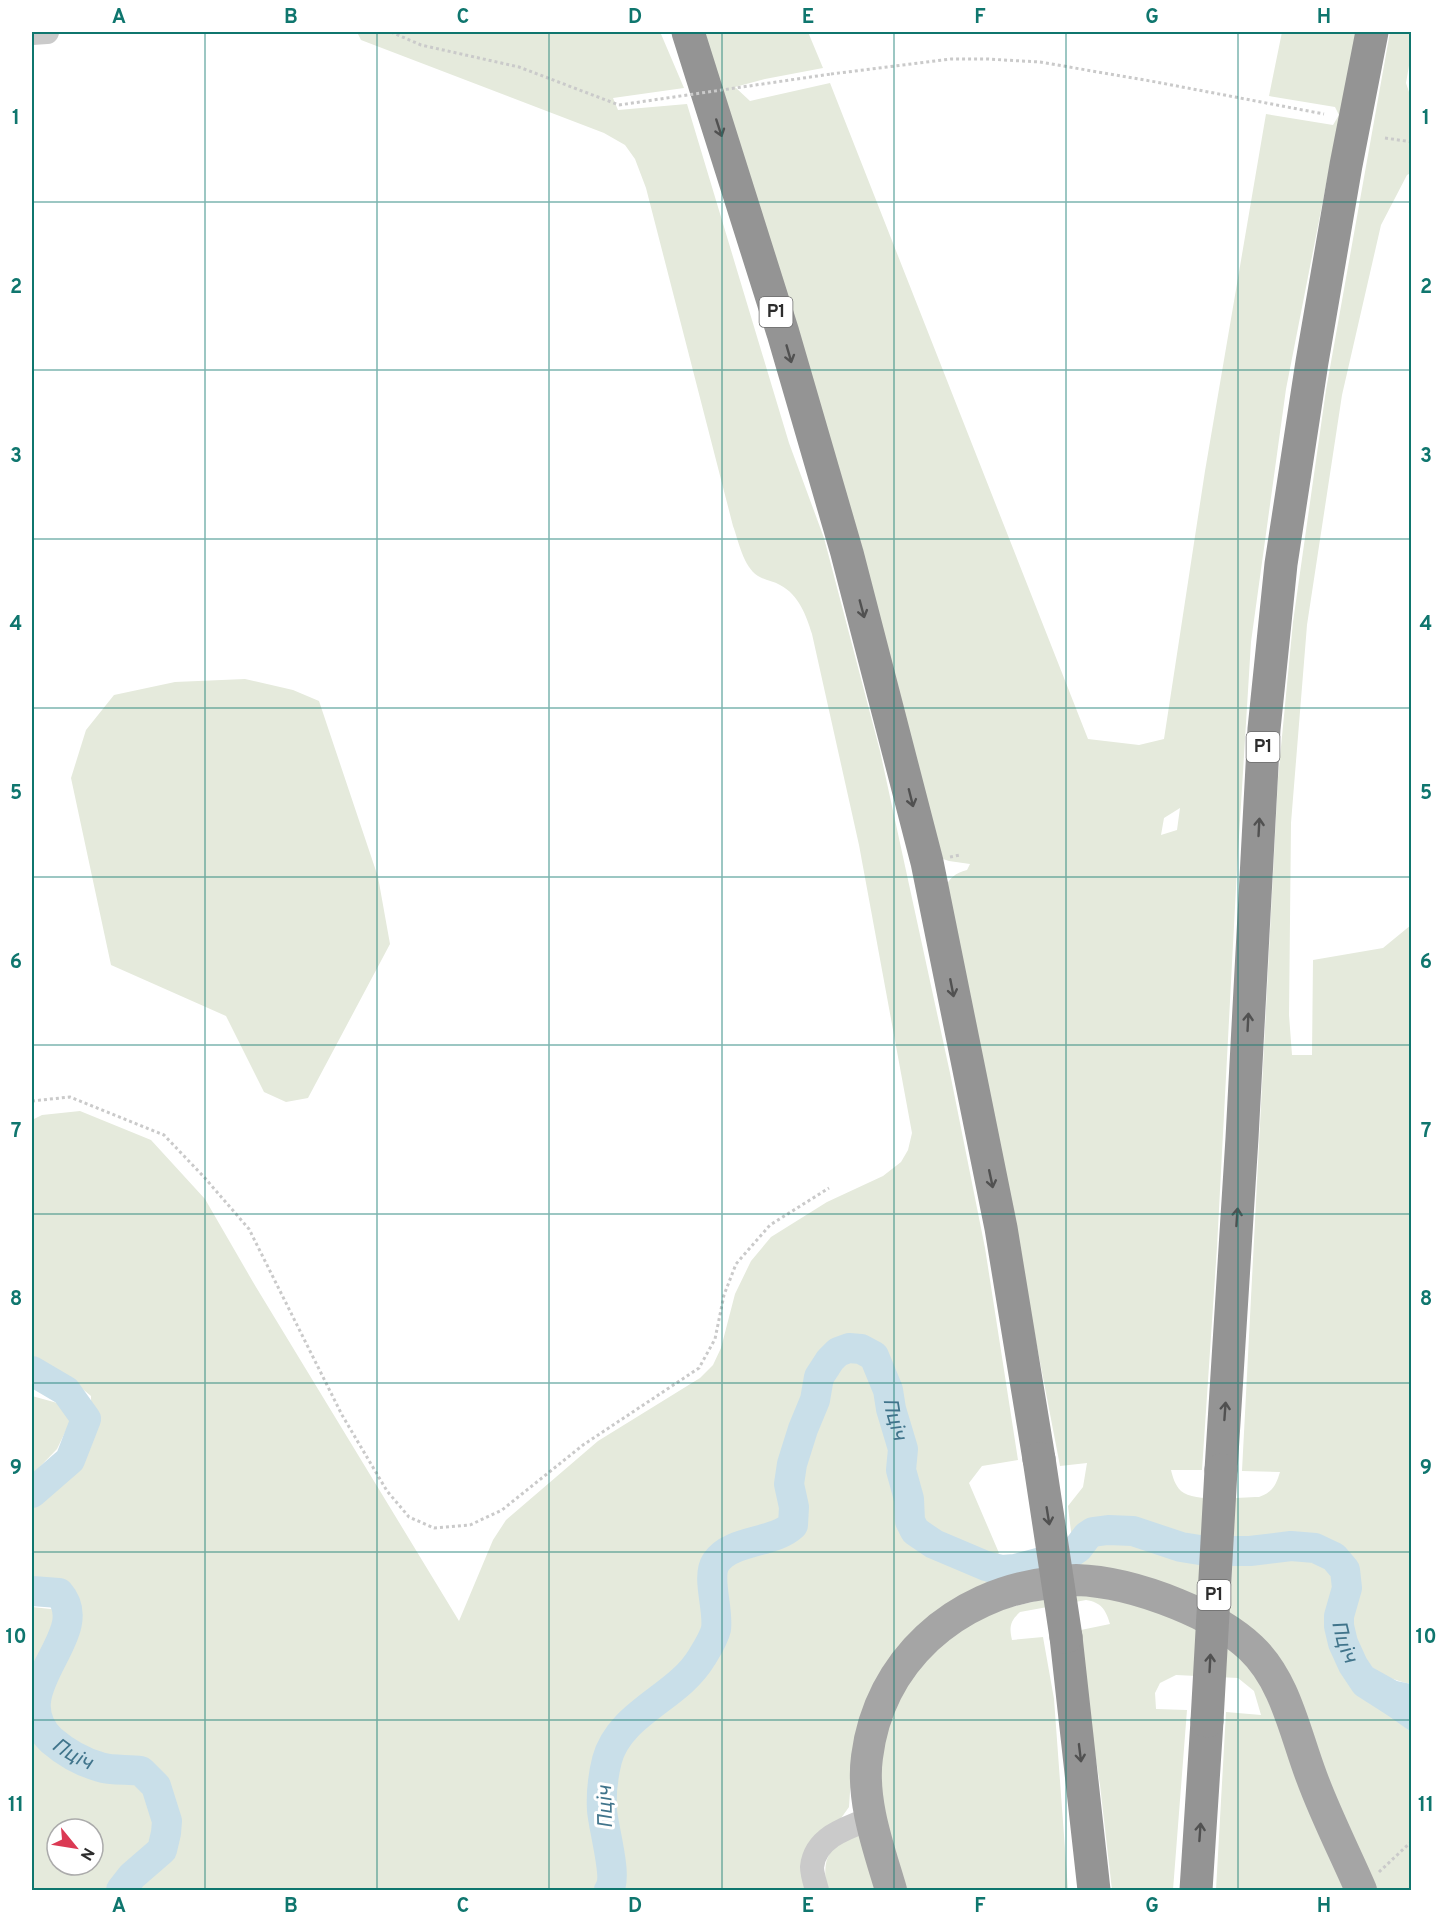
<svg xmlns="http://www.w3.org/2000/svg" width="1443" height="1922" viewBox="0 0 1443 1922" font-family="Overpass,sans-serif">
<rect width="100%" height="100%" fill="#fff"/>
<g fill="#e5eadc" fill-rule="evenodd">
<path d="M357,32H660L661,34L684,88L613,98L618,110L687,104L789,443L824,538L880,751L950,1073L985,1248L1018,1460L982,1466L969,1483L999,1553L979,1570L1000,1578L1079,1556L1092,1538L1114,1536L1149,1539L1182,1555L1259,1561L1275,1557L1316,1556L1328,1564L1339,1574L1340,1586L1337,1593L1328,1602L1327,1623L1352,1681C1367,1704 1391,1715 1411,1732V1890H1372L1289,1691L1177,1593L966,1598L852,1762L849,1807L839,1821L811,1890H32V1607L60,1610L71,1586L32,1582V1500C63,1486 82,1457 90,1424C92,1415 91,1405 91,1396L68,1377L39,1366L32,1354V1120L42,1115L80,1111L151,1140L205,1199L253,1282L459,1621L493,1540L506,1520L598,1441L700,1378L713,1365L721,1348L735,1294L751,1261L771,1237L827,1202L883,1176L901,1162L908,1150L912,1133L859,845L812,634C806,615 799,595 780,585C773,581 764,580 758,576C743,566 739,542 733,526L646,188L635,159L625,145L604,133L361,40ZM57,1829H93V1865H57Z"/>
<path d="M697,32H808L823,68L765,79L735,87L750,101L830,83L1088,739L1139,745L1164,739L1205,471L1266,114L1333,125L1339,115L1335,107L1269,96L1282,32H1356L1286,389L1251,642L1237,869L1217,1247L1202,1470H1171C1173,1478 1175,1485 1181,1491C1195,1503 1240,1497 1259,1497C1273,1492 1276,1485 1280,1472L1242,1471L1278,778L1293,622L1326,390L1390,32H1411V54L1406,83L1411,98V173L1407,175L1381,225L1342,395L1307,625L1291,823L1289,1015L1292,1055H1312L1313,960L1383,948L1411,925V1684C1372,1676 1360,1660 1348,1622L1354,1603L1352,1565L1325,1539L1265,1536L1240,1546L1193,1543L1145,1527L1088,1524L1080,1532L1073,1549L1068,1506L1083,1487L1087,1463L1060,1466L987,1086L944,890C949,878 955,873 967,870L970,864L949,861L943,859ZM1180,808L1177,830L1161,835L1164,818Z"/>
<path d="M245,679L293,690L319,701L378,877L390,944L308,1098L286,1102L264,1092L226,1016L111,965L71,778L86,730L114,695L175,682Z"/>
<path d="M32,1396L61,1404L72,1418L57,1449L32,1475Z"/>
<path d="M1068,1593L1133,1600L1211,1633L1255,1671L1350,1890H1216L1226,1712L1261,1715L1254,1691L1238,1678L1176,1675L1160,1683L1155,1693L1156,1709L1187,1710L1173,1890H1112L1100,1785L1076,1631L1110,1624C1106,1610 1101,1602 1086,1600L1020,1612C1010,1621 1009,1627 1012,1640L1043,1637L1054,1699L1068,1890H902L881,1811L879,1760L896,1694L922,1659L980,1615Z"/>
<path d="M854,1832L861,1838L879,1890H827C822,1858 827,1850 854,1832Z"/>
</g>
<path fill="#c9dfe9" d="M1370,1666L1397,1681L1411,1684V1732L1364,1698L1352,1681Z"/>
<g fill="none" stroke-linecap="round" stroke-linejoin="round">
<g stroke="#c9dfe9" stroke-width="30">
<path d="M32,1371L66,1391L86,1419L70,1460L32,1493"/>
<path id="s1" d="M32,1591L59,1593C96,1635 0,1690 51,1740C65,1752 82,1762 100,1767C112,1771 128,1769 141,1771L156,1786L167,1821L166,1833L162,1850L132,1876L121,1890"/>
<path id="s2" d="M609,1890C618,1877 603,1827 602,1810C601,1793 603,1776 607,1760C620,1712 678,1698 702,1657C707,1649 714,1638 716,1629C719,1609 706,1577 716,1562C732,1539 773,1544 793,1525L794,1507L789,1484L792,1464L803,1429L815,1400L819,1377L830,1360L838,1352L849,1348L861,1349L874,1356L888,1390L891,1409L903,1449L901,1470L909,1499L910,1521L915,1531L934,1544L986,1566L1001,1570L1015,1569L1068,1555L1078,1548L1087,1536L1093,1532L1108,1530L1133,1531L1181,1547L1206,1551H1250L1291,1546L1315,1548L1334,1557L1345,1570L1347,1588L1339,1616V1626L1343,1643L1353,1665L1365,1683L1412,1713"/>
</g>
<g stroke="#cacaca" stroke-width="3" stroke-dasharray="3 3" stroke-linecap="butt">
<path d="M391,32L421,45L519,67L619,105"/>
<path d="M831,74L951,59H987L1040,62L1156,82L1324,114"/>
<path d="M1385,138L1412,142"/>
<path d="M950,857L960,855"/>
<path d="M32,1101L70,1097L164,1135L204,1177L249,1229L342,1415L387,1491L409,1517L434,1528L470,1525L502,1510L583,1445L699,1368L715,1339L724,1295L736,1264L770,1225L829,1188"/>
<path d="M1379,1872L1412,1841"/>
</g>
<g stroke="#cacaca" stroke-width="24">
<path d="M32,33L47,32"/>
<path d="M817,1890C815,1883 812,1874 812,1867C815,1837 848,1827 872,1818"/>
</g>
<path stroke="#a5a5a5" stroke-width="32" d="M891,1890C879,1849 861,1801 867,1757C879,1661 955,1594 1049,1583C1058,1582 1067,1580 1076,1580C1111,1581 1145,1591 1177,1604C1204,1615 1230,1628 1251,1648C1286,1681 1295,1734 1312,1778C1326,1816 1345,1853 1361,1890"/>
<g stroke="#949494" stroke-width="33">
<path d="M688,32L783,333L847,553L927,862L1001,1228L1039,1459"/>
<path d="M1221,1470L1242,1138L1264,729L1281,564L1312,362L1346,165L1372,32"/>
<path d="M1066,1637L1094,1890"/>
<path d="M1196,1890L1207,1721"/>
</g>
<path stroke="#cacaca" stroke-width="3" stroke-dasharray="3 3" stroke-linecap="butt" d="M619,105L831,74"/>
<g stroke="#949494" stroke-width="33">
<path d="M1039,1459L1066,1637"/>
<path d="M1207,1721L1221,1470"/>
</g>
</g>
<defs><path id="oneway-shaft" d="M-6 0H5M1.5-3L5.5 0L1.5 3" fill="none" stroke-width="1.6" stroke-linecap="round" stroke-linejoin="round" transform="scale(1.5)"/></defs>
<g stroke="#515151">
<use href="#oneway-shaft" transform="translate(719 128) rotate(72)"/>
<use href="#oneway-shaft" transform="translate(789 354) rotate(74)"/>
<use href="#oneway-shaft" transform="translate(862 609) rotate(75)"/>
<use href="#oneway-shaft" transform="translate(911 798) rotate(76)"/>
<use href="#oneway-shaft" transform="translate(1259 827) rotate(-87)"/>
<use href="#oneway-shaft" transform="translate(952 988) rotate(79)"/>
<use href="#oneway-shaft" transform="translate(1248 1022) rotate(-87)"/>
<use href="#oneway-shaft" transform="translate(991 1179) rotate(78)"/>
<use href="#oneway-shaft" transform="translate(1237 1217) rotate(-86)"/>
<use href="#oneway-shaft" transform="translate(1225 1411) rotate(-86)"/>
<use href="#oneway-shaft" transform="translate(1048 1516) rotate(81)"/>
<use href="#oneway-shaft" transform="translate(1210 1663) rotate(-87)"/>
<use href="#oneway-shaft" transform="translate(1080 1753) rotate(83)"/>
<use href="#oneway-shaft" transform="translate(1200 1832) rotate(-86)"/>
</g>
<path fill="none" stroke="#0f766e" stroke-width="1.5" stroke-opacity="0.55" d="M205,32V1890M377,32V1890M549,32V1890M722,32V1890M894,32V1890M1066,32V1890M1238,32V1890M32,202H1412M32,370H1412M32,539H1412M32,708H1412M32,877H1412M32,1045H1412M32,1214H1412M32,1383H1412M32,1552H1412M32,1720H1412"/>
<g text-anchor="middle" dominant-baseline="central" stroke-width="6" stroke-linejoin="round" paint-order="stroke">
<g fill="#fff" stroke="#6c6c6c" stroke-width="1.5">
<rect x="759.5" y="297" width="33" height="30" rx="4.5"/>
<rect x="1246.5" y="732" width="33" height="30" rx="4.5"/>
<rect x="1197.5" y="1580" width="33" height="30" rx="4.5"/>
</g>
<g font-size="18" font-weight="bold" fill="#2d2d2d">
<text x="776" y="312">Р1</text>
<text x="1263" y="747">Р1</text>
<text x="1214" y="1595">Р1</text>
</g>
<g font-size="21" font-style="italic" fill="#40748b" stroke="#fff">
<text stroke="none"><textPath href="#s2" startOffset="750">Пціч</textPath></text>
<text stroke="none"><textPath href="#s2" startOffset="1401">Пціч</textPath></text>
<text stroke="none"><textPath href="#s1" startOffset="213">Пціч</textPath></text>
<text transform="translate(606 1807) rotate(-91)">Пціч</text>
</g>
</g>
<rect width="1443" height="1922" fill="none" stroke="#ffffff" stroke-width="66"/>
<g transform="translate(75 1847) rotate(120)"><circle r="28" fill="#ffffff" stroke="#ababab" stroke-width="1.5"/>
<path d="M0-4.5L10 22L0 15L-10 22Z" fill="#db3953"/>
<text y="-9" font-size="16" font-weight="bold" text-anchor="middle" fill="#2d2d2d">N</text>
</g>
<rect x="33" y="33" width="1377" height="1856" fill="none" stroke="#0f766e" stroke-width="2"/>
<g font-size="20" text-anchor="middle" font-weight="bold" fill="#0f766e">
<text x="119" y="23">A</text>
<text x="291" y="23">B</text>
<text x="463" y="23">C</text>
<text x="635" y="23">D</text>
<text x="808" y="23">E</text>
<text x="980" y="23">F</text>
<text x="1152" y="23">G</text>
<text x="1324" y="23">H</text>
<text x="16" y="124">1</text>
<text x="1426" y="124">1</text>
<text x="16" y="293">2</text>
<text x="1426" y="293">2</text>
<text x="16" y="462">3</text>
<text x="1426" y="462">3</text>
<text x="16" y="630">4</text>
<text x="1426" y="630">4</text>
<text x="16" y="799">5</text>
<text x="1426" y="799">5</text>
<text x="16" y="968">6</text>
<text x="1426" y="968">6</text>
<text x="16" y="1137">7</text>
<text x="1426" y="1137">7</text>
<text x="16" y="1305">8</text>
<text x="1426" y="1305">8</text>
<text x="16" y="1474">9</text>
<text x="1426" y="1474">9</text>
<text x="16" y="1643">10</text>
<text x="1426" y="1643">10</text>
<text x="16" y="1811">11</text>
<text x="1426" y="1811">11</text>
<text x="119" y="1912">A</text>
<text x="291" y="1912">B</text>
<text x="463" y="1912">C</text>
<text x="635" y="1912">D</text>
<text x="808" y="1912">E</text>
<text x="980" y="1912">F</text>
<text x="1152" y="1912">G</text>
<text x="1324" y="1912">H</text>
</g>
</svg>
